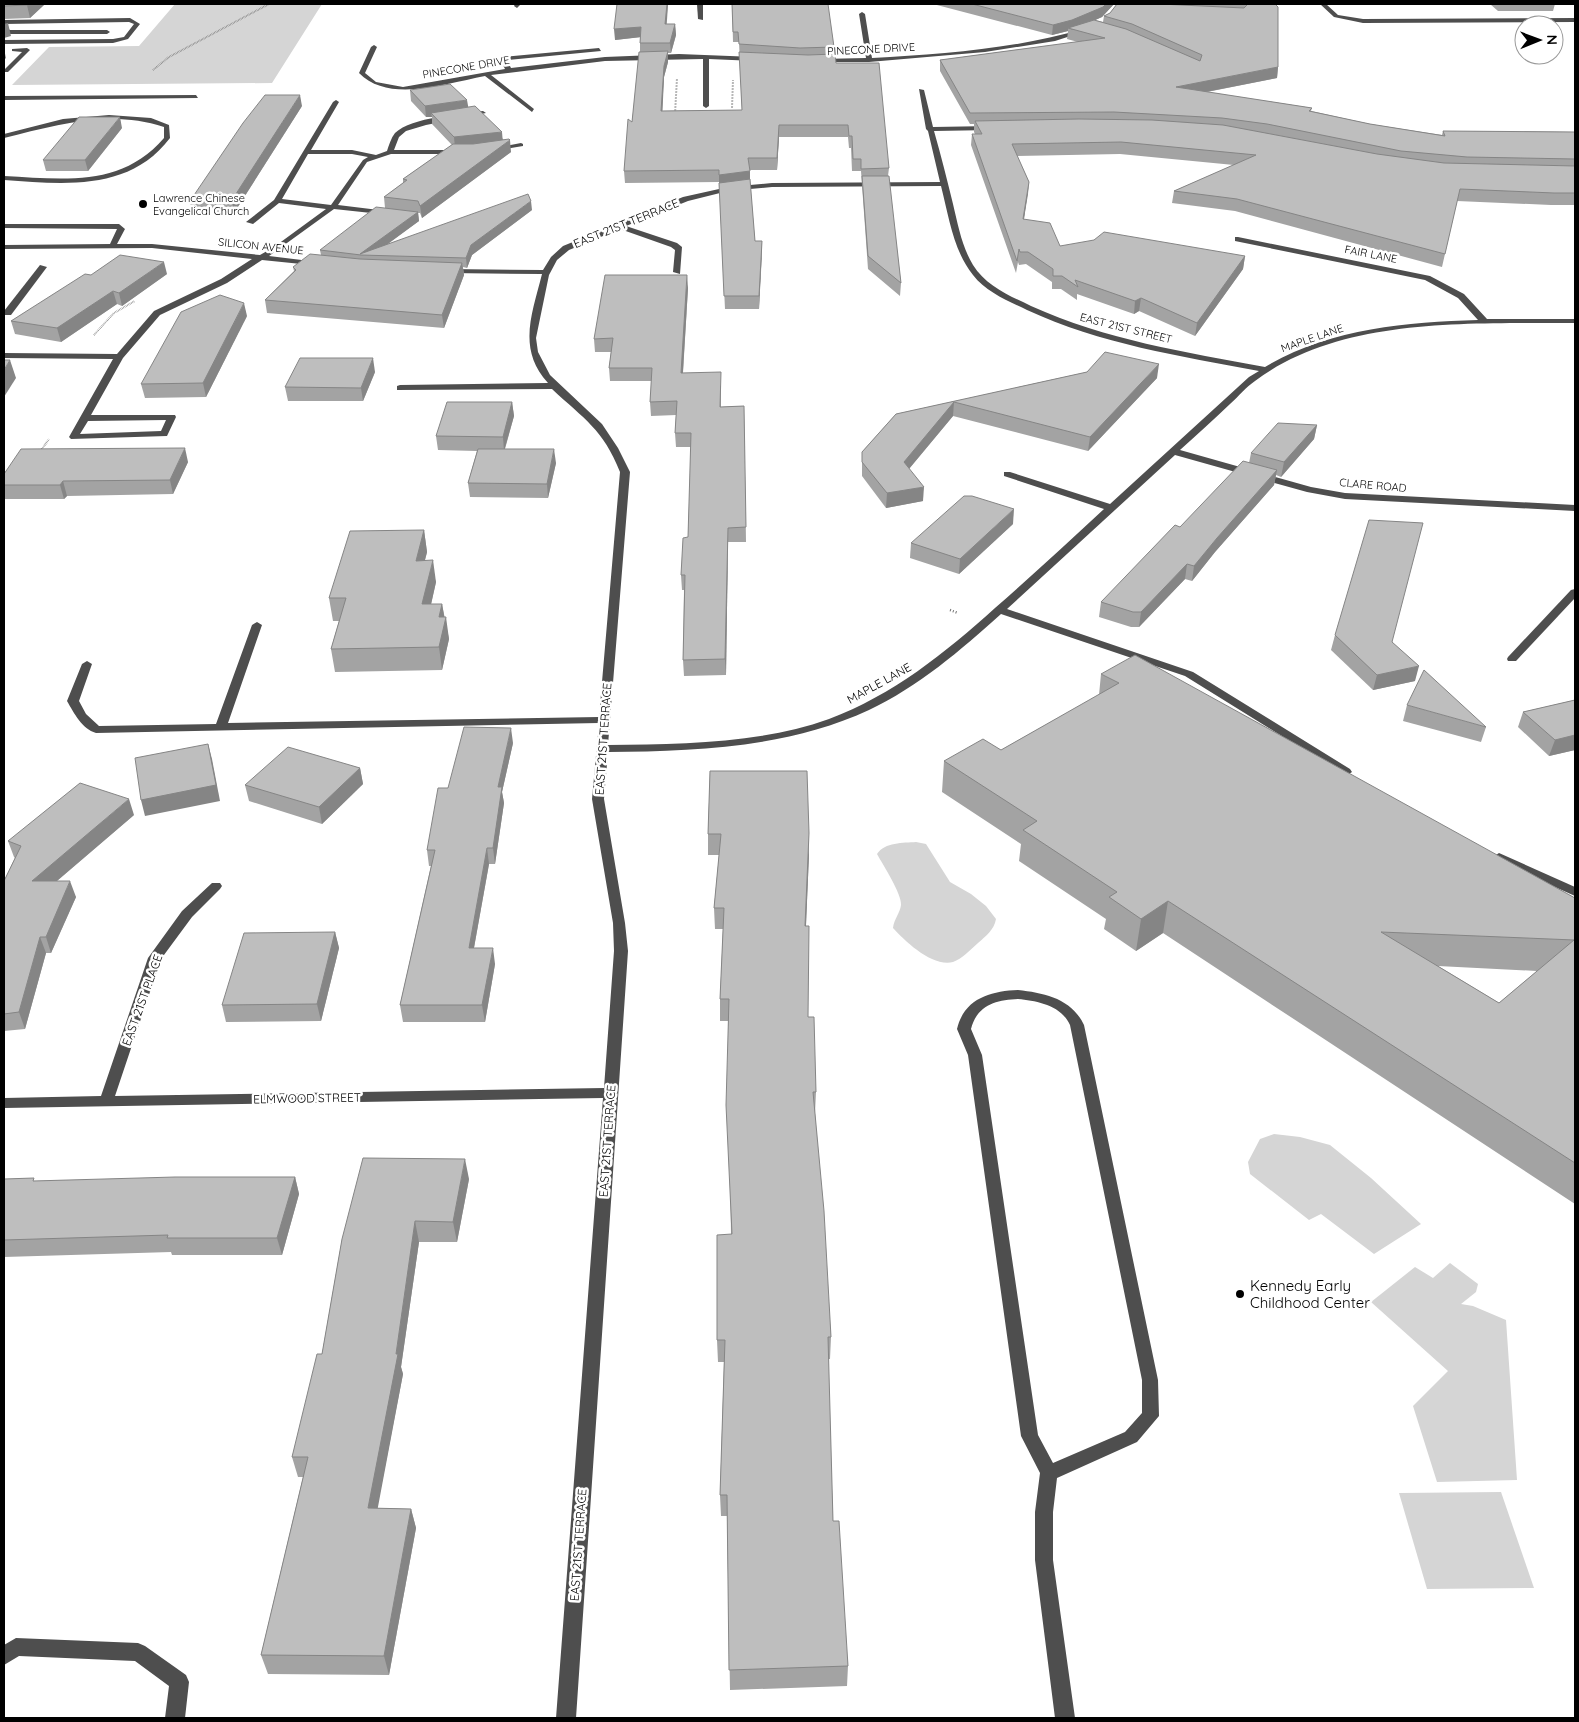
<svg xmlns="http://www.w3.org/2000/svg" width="1579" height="1722" viewBox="0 0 1579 1722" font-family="Quicksand,sans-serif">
<rect width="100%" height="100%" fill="#fff"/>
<g fill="#d5d5d5">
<path d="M175,4H322L272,83L12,85L49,47L139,46Z"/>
<path d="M916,842L926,844L950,882L971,894L986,906L996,919C994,930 986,936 978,943C970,950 962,959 953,962C932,967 906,942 893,928C894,919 900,913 901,905C902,894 883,865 877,854C885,842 903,843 916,842Z"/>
<path d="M1274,1134L1300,1137L1330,1145L1371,1178L1421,1224L1374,1254L1321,1214L1309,1220L1250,1174L1248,1162L1260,1139Z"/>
<path d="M1450,1263L1478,1284L1476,1292L1461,1304L1473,1306L1506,1320L1517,1480L1437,1482L1413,1406L1448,1371L1371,1302L1415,1267L1433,1278Z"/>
<path d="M1501,1492L1534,1588L1427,1589L1399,1493Z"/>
</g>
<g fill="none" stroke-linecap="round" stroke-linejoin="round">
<g stroke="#707070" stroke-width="2" stroke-dasharray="0.5 1" stroke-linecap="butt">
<path d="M153,70L169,57L269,4"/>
<path d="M732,108L733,80"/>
<path d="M675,114L677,78"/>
<path d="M94,335L114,313L135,301"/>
<path d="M42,449L49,439"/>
</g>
<g stroke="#707070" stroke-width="2.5" stroke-dasharray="1 2" stroke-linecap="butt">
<path d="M40,452L43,448"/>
<path d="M950,610L958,613"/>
</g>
<g fill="#4e4e4e" fill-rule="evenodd">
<path d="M515,4H521L517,8L514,6Z"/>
<path d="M697,4H703V20L698,19Z"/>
<path d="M1320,4H1326L1338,15L1363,19L1575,18V22L1363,23L1334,17Z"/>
<path d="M862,12L865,14L872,58C942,54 1015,49 1083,29L1086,31L1055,41L985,52L869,62H818L820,59L866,58L859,14Z"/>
<path d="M130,18L140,24L128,39L113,43L4,44V40L113,39L124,37L134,24L129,22L4,24V20Z"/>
<path d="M4,27L10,30H107L110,32L107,34H9L4,31Z"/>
<path d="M374,45L377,47L365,73L376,82L403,87L505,69L500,59L503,57L599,48L601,51L507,60L511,68L605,57L679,54L755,57L758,59L755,61L709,59V106L706,108L703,106V59L605,61L491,75L534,109L532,112L485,76C447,83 389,104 359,73L371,47Z"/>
<path d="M12,49L27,48L30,50L8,72H4V70L22,52L12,51Z"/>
<path d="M919,89L924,90L933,127L992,126L995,128L992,130L934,131C941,155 947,180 953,204C958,225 962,247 973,265C986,286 1010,296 1031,306C1106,340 1185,352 1265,367C1329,329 1405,322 1478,320L1458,298L1425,280L1235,241V237H1238L1430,276L1464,294L1487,319H1575V323C1472,324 1342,316 1255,381C1246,387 1239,396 1230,404C1214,419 1197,435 1180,450L1311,487L1345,493L1575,505V511L1345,499L1307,492L1175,455L1007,609L1193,672L1350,769L1352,772L1346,776L1185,676L1001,614C961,650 918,687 869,710C787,748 696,751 608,752L604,799L625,923L628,951L576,1718H556L603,1098L4,1108V1098L101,1096L148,958L182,911L212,883H220L222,886L220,889L192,917L161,959L115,1096L604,1088L614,951L613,923L592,799L599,723L96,733C82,729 74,713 67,701L82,664L87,661L92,664L79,701L86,714L99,726L216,724L252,625L257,622L262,625L228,723L599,717L620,472C603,429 584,419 552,389L397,390V386L400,385L548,383C517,349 532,314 542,274L448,273L444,271L448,269L543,270L551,257L563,246L683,197L728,187L772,183L940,182L928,131L926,129ZM941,186C949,217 953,250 973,275C986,292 1008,301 1027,310C1100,344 1180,356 1259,371L1249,377L1110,504L1010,472H1004V476L1104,509C1068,542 1032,576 995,608C945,653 893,695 829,719C759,744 682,744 608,745L630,472L618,448L602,424L550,375L538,352L536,338L549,275L557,260L569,250L620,229L671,247L675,250L673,272L680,274L682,247L677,243L626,226L688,201L728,191L772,187Z"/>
<path d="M196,95L198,98L4,100V96Z"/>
<path d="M336,100L339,102L311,150H352L376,155L387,151C389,145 391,138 395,133C412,117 461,114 483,111L486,113L426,125L406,131L399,137L394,150H459L462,152L459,154H391L367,162L338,205L387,211H390V215L334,209L269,256L318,262H321V266L262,260L227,283L160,315L123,358L91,415H175L176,417L167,436L71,439L69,437L113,359L4,358V353L117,354L154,311L221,279L252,259L152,248L4,249V245L110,244L117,229L4,228V224H119L125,229L117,244H152L260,255L274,247L326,209L279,203L253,224L246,222L274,200L333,102ZM308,154H352L368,157L363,160L331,205L282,199ZM166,420L161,431L80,434L88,421Z"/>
<path d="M109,115L151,118L169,125L170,138C129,192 64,184 4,180V176C63,179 121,188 164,138V127C110,109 56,125 4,138V134L63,119Z"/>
<path d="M521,143L523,144V146L494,151L491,149Z"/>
<path d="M40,265L47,267L11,315H4V311Z"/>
<path d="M1575,589V598L1516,661H1508L1507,659L1508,657L1571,590Z"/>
<path d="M1499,853L1575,887V896L1495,860L1493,857Z"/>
<path d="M1018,990C1045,993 1072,999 1084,1025L1158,1380L1159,1416L1137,1442L1057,1478L1053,1512V1560L1075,1718H1055L1035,1560V1512L1040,1473L1021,1436L968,1055L957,1029C964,999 990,991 1018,990ZM1018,999C1037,1001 1061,1005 1070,1025L1142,1380V1413L1125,1432L1053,1463L1038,1435L982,1055L971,1029C977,1005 996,1000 1018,999Z"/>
<path d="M16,1638L138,1643L145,1646L186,1675L189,1682L185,1718H165L169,1686L135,1661L19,1656L4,1665V1645Z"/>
</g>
</g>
<g fill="#a3a3a3" fill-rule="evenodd">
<path d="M4,4H45L30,18L4,19Z"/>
<path d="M617,4H668L666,24H675L676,35L671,53H668V62L664,77L662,111L742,110L739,42H733L732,4L834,47V54L836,63L889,168L888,176L901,283L900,296L868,269L861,171H852L851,148H849L848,137H779L777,170H749L755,241H762L759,309H725L719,182L625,183L624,171L632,122L640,52V37L615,40Z"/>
<path d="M933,4H1114L1102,17L1095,20L1103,22L1104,16L1110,13L1117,4H1275L1278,67L1277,78L1207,92L1312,108L1311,111L1370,124L1442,135L1443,131L1575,132V205H1551L1457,201L1442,267L1235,211L1172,203L1174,191L1234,165L1120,154L1017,156L1029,182L1024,219L1060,246L1245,256L1243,269L1195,336L1139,311L1134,314L1077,294V300L1061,289H1052V282L1026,264L1019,265L1018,262L1016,273L971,145L972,134H975L974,132V124H970L940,71V60L1078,42L1067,39L1068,31L1052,35Z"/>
<path d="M1490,4H1555L1553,11H1498Z"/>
<path d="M410,90L468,107L503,139L511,152L422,218L420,213H418L419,221L387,244L532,210L472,255L467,268L463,267L464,275L444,328L267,313L265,300L294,271L293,267L321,255L320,250L385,208L384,197L403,183V179L452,145L432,124V117H426L411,101Z"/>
<path d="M302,106L234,213H192L190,201Z"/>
<path d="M122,128L88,171H46L43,160Z"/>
<path d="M167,274L122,306L117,304L61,342L15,334L11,321L91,275Z"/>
<path d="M688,288L683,373L721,386V407L744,406L746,542H728L726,675L684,676L683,660L684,590H682L681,575L688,537L691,447H676L675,433L676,415L651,416L650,402L652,381H610L609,368L611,352H595L594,339Z"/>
<path d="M247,316L206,397L145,398L141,384Z"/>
<path d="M375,372L363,401H288L285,387Z"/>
<path d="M1087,372L1157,378L1088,451L953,416L909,469L923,501L886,508L862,476V452L896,414Z"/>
<path d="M512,402L514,416L505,449L556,463L548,498L470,497L468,483L477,451L438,450L436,436Z"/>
<path d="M1317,425L1314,439L1281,477L1276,475L1274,485L1215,552L1192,581L1185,579L1139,627H1131L1099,617L1101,602L1249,463L1251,453Z"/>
<path d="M188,462L173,494L67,496L64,499H4V474Z"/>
<path d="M1013,524L959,574L910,558L911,543Z"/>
<path d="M424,530L427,552L425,560L436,582L431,604H442L449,639L442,670L335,672L331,649L339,621H333L329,598Z"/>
<path d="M1335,635L1392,642L1415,681L1373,690L1331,650Z"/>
<path d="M1101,674L1575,898V1204L1163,933L1136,951L1104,929L1106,919L1019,861L1021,844L942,792L944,761L1001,750L1099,695ZM1438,966L1537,971L1499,1003Z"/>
<path d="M1575,700V750L1549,756L1518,727L1523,712Z"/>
<path d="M1407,705L1486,727L1481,742L1403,721Z"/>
<path d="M513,743L502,792L504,803L495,864H489L474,948L495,964L485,1022H403L400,1005L431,866H429L427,850L448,788Z"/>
<path d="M360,768L363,784L322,824L249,801L245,785Z"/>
<path d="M710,771L809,854L806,926L808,1017L816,1092L815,1113L831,1337L830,1359H828L833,1521L848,1666L847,1686L730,1690L727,1516H721L720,1495L724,1362H718L717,1340L731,1234L728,1021H720V999L723,929H715L714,908L719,855H708V834Z"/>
<path d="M134,815L57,881L76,897L51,953H46L25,1029L4,1031V881L15,858L14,857L8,841Z"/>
<path d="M335,932L339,948L321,1021L226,1022L222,1005Z"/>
<path d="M295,1177L299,1194L282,1255H172L171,1252L4,1257V1179L35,1181Z"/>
<path d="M469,1179L457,1242H419L401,1367L403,1374L377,1508L411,1509L416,1528L389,1675L268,1674L261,1655L303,1477H298L292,1457L322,1354L342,1239Z"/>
</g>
<g fill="#858585">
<path d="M28,4H45L30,18L27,5Z"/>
<path d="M667,4H668L666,35L665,24Z"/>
<path d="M1106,4H1114L1102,17L1073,30L1068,28V31L1052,35L1053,25Z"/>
<path d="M8,23L11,36L4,38V24Z"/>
<path d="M675,24L676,35L671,53L670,43Z"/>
<path d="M641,27L642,37L615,40L614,29Z"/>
<path d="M4,49L6,58L4,60Z"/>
<path d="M668,51V62L664,77L662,122L661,111L664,66Z"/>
<path d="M1278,67L1277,78L1175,98L1176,87Z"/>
<path d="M300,95L302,106L234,213L232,200Z"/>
<path d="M467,100L469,111L431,113L432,117H426L425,106Z"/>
<path d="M120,117L122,128L88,171L85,160Z"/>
<path d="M779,125V137L777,170V158Z"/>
<path d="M502,132L503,144L455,148L454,137Z"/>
<path d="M510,140L511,152L422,218L420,206Z"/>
<path d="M750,171V183L719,187V175Z"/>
<path d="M1029,182L1028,194L1022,231L1023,219Z"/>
<path d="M531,201L532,210L472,255L467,268L466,258L471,245Z"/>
<path d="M418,212L419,221L373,255L360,254Z"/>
<path d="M762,241V253L759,309V296Z"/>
<path d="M1245,256L1243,269L1195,336L1197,323Z"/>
<path d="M164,262L167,274L122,306L119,293Z"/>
<path d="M462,263L464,275L444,328L442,315Z"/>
<path d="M687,275L688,288L682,386L681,373Z"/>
<path d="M113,291L117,304L61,342L57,328Z"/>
<path d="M1141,298L1139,311L1134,314L1135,301Z"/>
<path d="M244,303L247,316L206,397L203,383Z"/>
<path d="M373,358L375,372L363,401L361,388Z"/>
<path d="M10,360L16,378L4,397V370Z"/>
<path d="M1159,364L1157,378L1088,451L1090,437Z"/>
<path d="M512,402L514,416L504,451L503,437Z"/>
<path d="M954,402L953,416L903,476L904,462Z"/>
<path d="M1317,425L1314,439L1281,477L1284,462Z"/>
<path d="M185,448L188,462L173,494L170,480Z"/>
<path d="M554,449L556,463L548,498L547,484Z"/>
<path d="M1277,470L1274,485L1215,552L1192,581L1194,566L1217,538Z"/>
<path d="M63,481L67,496L64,499L60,485Z"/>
<path d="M924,487L923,501L886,508L887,493Z"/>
<path d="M1014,509L1013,524L959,574L960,559Z"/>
<path d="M728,528V542L726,675L725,659Z"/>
<path d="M424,530L427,552L419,583L416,561Z"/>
<path d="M433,560L436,582L426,627L422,604Z"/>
<path d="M1187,564L1185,579L1139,627L1141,612Z"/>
<path d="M442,604L445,621L446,617L449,639L442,670L439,647V617Z"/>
<path d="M1419,666L1415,681L1373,690L1377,675Z"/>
<path d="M511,728L513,743L502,792L504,803L495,864L493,848L498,787Z"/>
<path d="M1575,735V750L1549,756L1555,740Z"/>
<path d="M208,744L212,759L220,801L145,816L141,800Z"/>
<path d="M360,768L363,784L322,824L319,807Z"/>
<path d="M129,799L134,815L38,897L32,881Z"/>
<path d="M809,833V854L805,947V926Z"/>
<path d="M487,848L489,864L471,964L469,948Z"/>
<path d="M70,881L76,897L51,953L46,937Z"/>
<path d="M1168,901L1163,933L1136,951L1141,919Z"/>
<path d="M335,932L339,948L321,1021L317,1004Z"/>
<path d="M40,937L46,953L25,1029L19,1012Z"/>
<path d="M493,948L495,964L485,1022L482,1005Z"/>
<path d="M465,1159L469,1179L457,1242L453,1222Z"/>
<path d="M295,1177L299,1194L282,1255L277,1238Z"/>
<path d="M415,1221L419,1242L401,1367L403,1374L374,1528L368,1508L396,1354Z"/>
<path d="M411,1509L416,1528L389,1675L384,1656Z"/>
</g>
<g fill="#bebebe" stroke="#858585" fill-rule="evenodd">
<path d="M4,4H28L27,5L4,6Z"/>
<path d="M617,4H667L665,24H675L670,43H640L641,27L614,29Z"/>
<path d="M732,4H828L834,47L800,48L739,44L738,32H733Z"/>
<path d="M972,4H1106L1103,7L1072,20L1053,25Z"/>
<path d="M1117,4H1160L1244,8L1248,4H1275L1278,7V67L1176,87L1312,108L1309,111L1370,124L1445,136L1443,131L1575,132V159L1467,157L1401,151L1267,124L1222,118L1114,112L970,113L940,60L1105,38L1068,28L1094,20L1126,29L1200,61L1202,55L1132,24L1104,16L1110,13Z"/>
<path d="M668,51L664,66L661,111L742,110L739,52L808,55L835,54L836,63H879L889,168L861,169V159H853L852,136H849L848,125H779L777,158H748L750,171L719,175V170L624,171L628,119L632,122L639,52Z"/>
<path d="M450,84L467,100L425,106L410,90Z"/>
<path d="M265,95H300L232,200L190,201L243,123Z"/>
<path d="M475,106L502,132L454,137L431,113Z"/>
<path d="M79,117H120L85,160H43Z"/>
<path d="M1079,119L1152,120L1223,125L1377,154L1444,163L1575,166V193H1554L1460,189L1445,254L1237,199L1174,191L1256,155L1121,142L1012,144L1029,182L1023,219L1050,223L1060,246L1094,240L1104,232L1245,256L1197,323L1141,298L1135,301L1075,280L1078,287L1062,276H1053V269L1028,252H1020L1019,249L1017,261L972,134H982L975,121Z"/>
<path d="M509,139L510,140L420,206L418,201L384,197L407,180L403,179L453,144H473Z"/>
<path d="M862,176H889L901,283L868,256Z"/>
<path d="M750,179L755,241H762L759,296H724L719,183Z"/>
<path d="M528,194L531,201L471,245L466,258L361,255L320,250L376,207L418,212L360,254Z"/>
<path d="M310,254L360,259L462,263L442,315L265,300L296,270L293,267Z"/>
<path d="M120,255L164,262L119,293L113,291L57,328L11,321L85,274L91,275Z"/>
<path d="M605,275H687L681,373L721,372L720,407L744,406L746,527L728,528L725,659L683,660L685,575H681L683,538L688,537L691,433H675L677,401L650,402L652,368H609L613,338L594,339Z"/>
<path d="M220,295L244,303L203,383L141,384L181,312Z"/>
<path d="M1105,352L1159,364L1090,437L954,402L904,462L924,487L887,493L862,462V452L896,414L1087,372Z"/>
<path d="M300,358H373L361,388L285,387Z"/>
<path d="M4,360H10L4,370Z"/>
<path d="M447,402H512L503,437L436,436Z"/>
<path d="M1278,423L1317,425L1284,462L1251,453Z"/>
<path d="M185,448L170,480L63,481L60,485H4V474L21,449Z"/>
<path d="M478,449H554L547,484L468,483Z"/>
<path d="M1243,461L1277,470L1217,538L1194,566L1187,564L1141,612H1133L1101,602L1175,525L1180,527Z"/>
<path d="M964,496H972L1014,509L960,559L911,543Z"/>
<path d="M1369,520L1423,523L1392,642L1419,666L1377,675L1335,635Z"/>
<path d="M424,530L416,561L433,560L422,604H442L439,617H446L439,647L331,649L346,598H329L350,531Z"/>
<path d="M1135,655L1575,898V1163L1168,901L1141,919L1109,897L1117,892L1023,830L1037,821L944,761L983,739L1001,750L1119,683L1101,674ZM1381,932L1574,940L1499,1003Z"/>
<path d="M1424,670L1486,727L1407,705Z"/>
<path d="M1575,700V735L1555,740L1523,712Z"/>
<path d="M464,727L511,728L498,787H502L493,848H487L469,948H493L482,1005H400L435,850H427L438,788H448Z"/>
<path d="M208,744L216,785L141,800L135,758Z"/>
<path d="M288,747L360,768L319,807L245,785Z"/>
<path d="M710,771H807L809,833L805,926H809L808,1017H814L816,1092H813L824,1211L831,1337H828L833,1521H839L848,1666L729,1670L727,1495H720L725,1340H717V1235L732,1234L726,1105L729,999H720L724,908H714L721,834H708Z"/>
<path d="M80,783L129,799L32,881H70L46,937H40L19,1012L4,1014V881L21,846L8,841Z"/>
<path d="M335,932L317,1004L222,1005L244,933Z"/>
<path d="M363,1158L465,1159L453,1222L415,1221L396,1354H398L368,1508L411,1509L384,1656L261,1655L308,1457H292L317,1354H322L342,1239Z"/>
<path d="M175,1177H295L277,1238H167L168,1235L4,1240V1179L34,1178L33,1181Z"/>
</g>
<g fill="#000" stroke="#fff" stroke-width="2">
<circle cx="143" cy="204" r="5"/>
<circle cx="1240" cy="1294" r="5"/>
</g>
<g text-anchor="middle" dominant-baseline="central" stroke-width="5" stroke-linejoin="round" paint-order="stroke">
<g font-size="11" fill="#000" stroke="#fff">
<text transform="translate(871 49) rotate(-3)">PINECONE DRIVE</text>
<text transform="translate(466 67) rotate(-10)">PINECONE DRIVE</text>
<text transform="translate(261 246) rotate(6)">SILICON AVENUE</text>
<text transform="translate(1371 254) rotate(11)">FAIR LANE</text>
<text transform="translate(1126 328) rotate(14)">EAST 21ST STREET</text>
<text transform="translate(1312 338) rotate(-19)">MAPLE LANE</text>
<text transform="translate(1373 485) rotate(5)">CLARE ROAD</text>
</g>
<g font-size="11" fill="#000" stroke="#fff" text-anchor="start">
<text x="153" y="198">Lawrence Chinese<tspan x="153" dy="13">Evangelical Church</tspan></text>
</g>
<g font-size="12" fill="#000" stroke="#fff">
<text transform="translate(626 223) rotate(-22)">EAST 21ST TERRACE</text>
<text transform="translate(879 683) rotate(-29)">MAPLE LANE</text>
<text transform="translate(603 739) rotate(-86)">EAST 21ST TERRACE</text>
<text transform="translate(142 1000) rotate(-70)">EAST 21ST PLACE</text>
<text transform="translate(307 1098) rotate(-1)">ELMWOOD STREET</text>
<text transform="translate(607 1141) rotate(-86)">EAST 21ST TERRACE</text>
<text transform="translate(578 1545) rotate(-86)">EAST 21ST TERRACE</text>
</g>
<g font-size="15" fill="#000" stroke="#fff" text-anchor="start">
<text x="1250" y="1285">Kennedy Early<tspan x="1250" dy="17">Childhood Center</tspan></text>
</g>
</g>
<rect width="1579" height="1722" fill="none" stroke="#000000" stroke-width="10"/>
<g transform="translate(1539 40) rotate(89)"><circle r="24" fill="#ffffff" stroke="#999999"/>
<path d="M0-4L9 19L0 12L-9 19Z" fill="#000000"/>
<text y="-8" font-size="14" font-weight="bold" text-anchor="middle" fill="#000000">N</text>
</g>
</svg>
